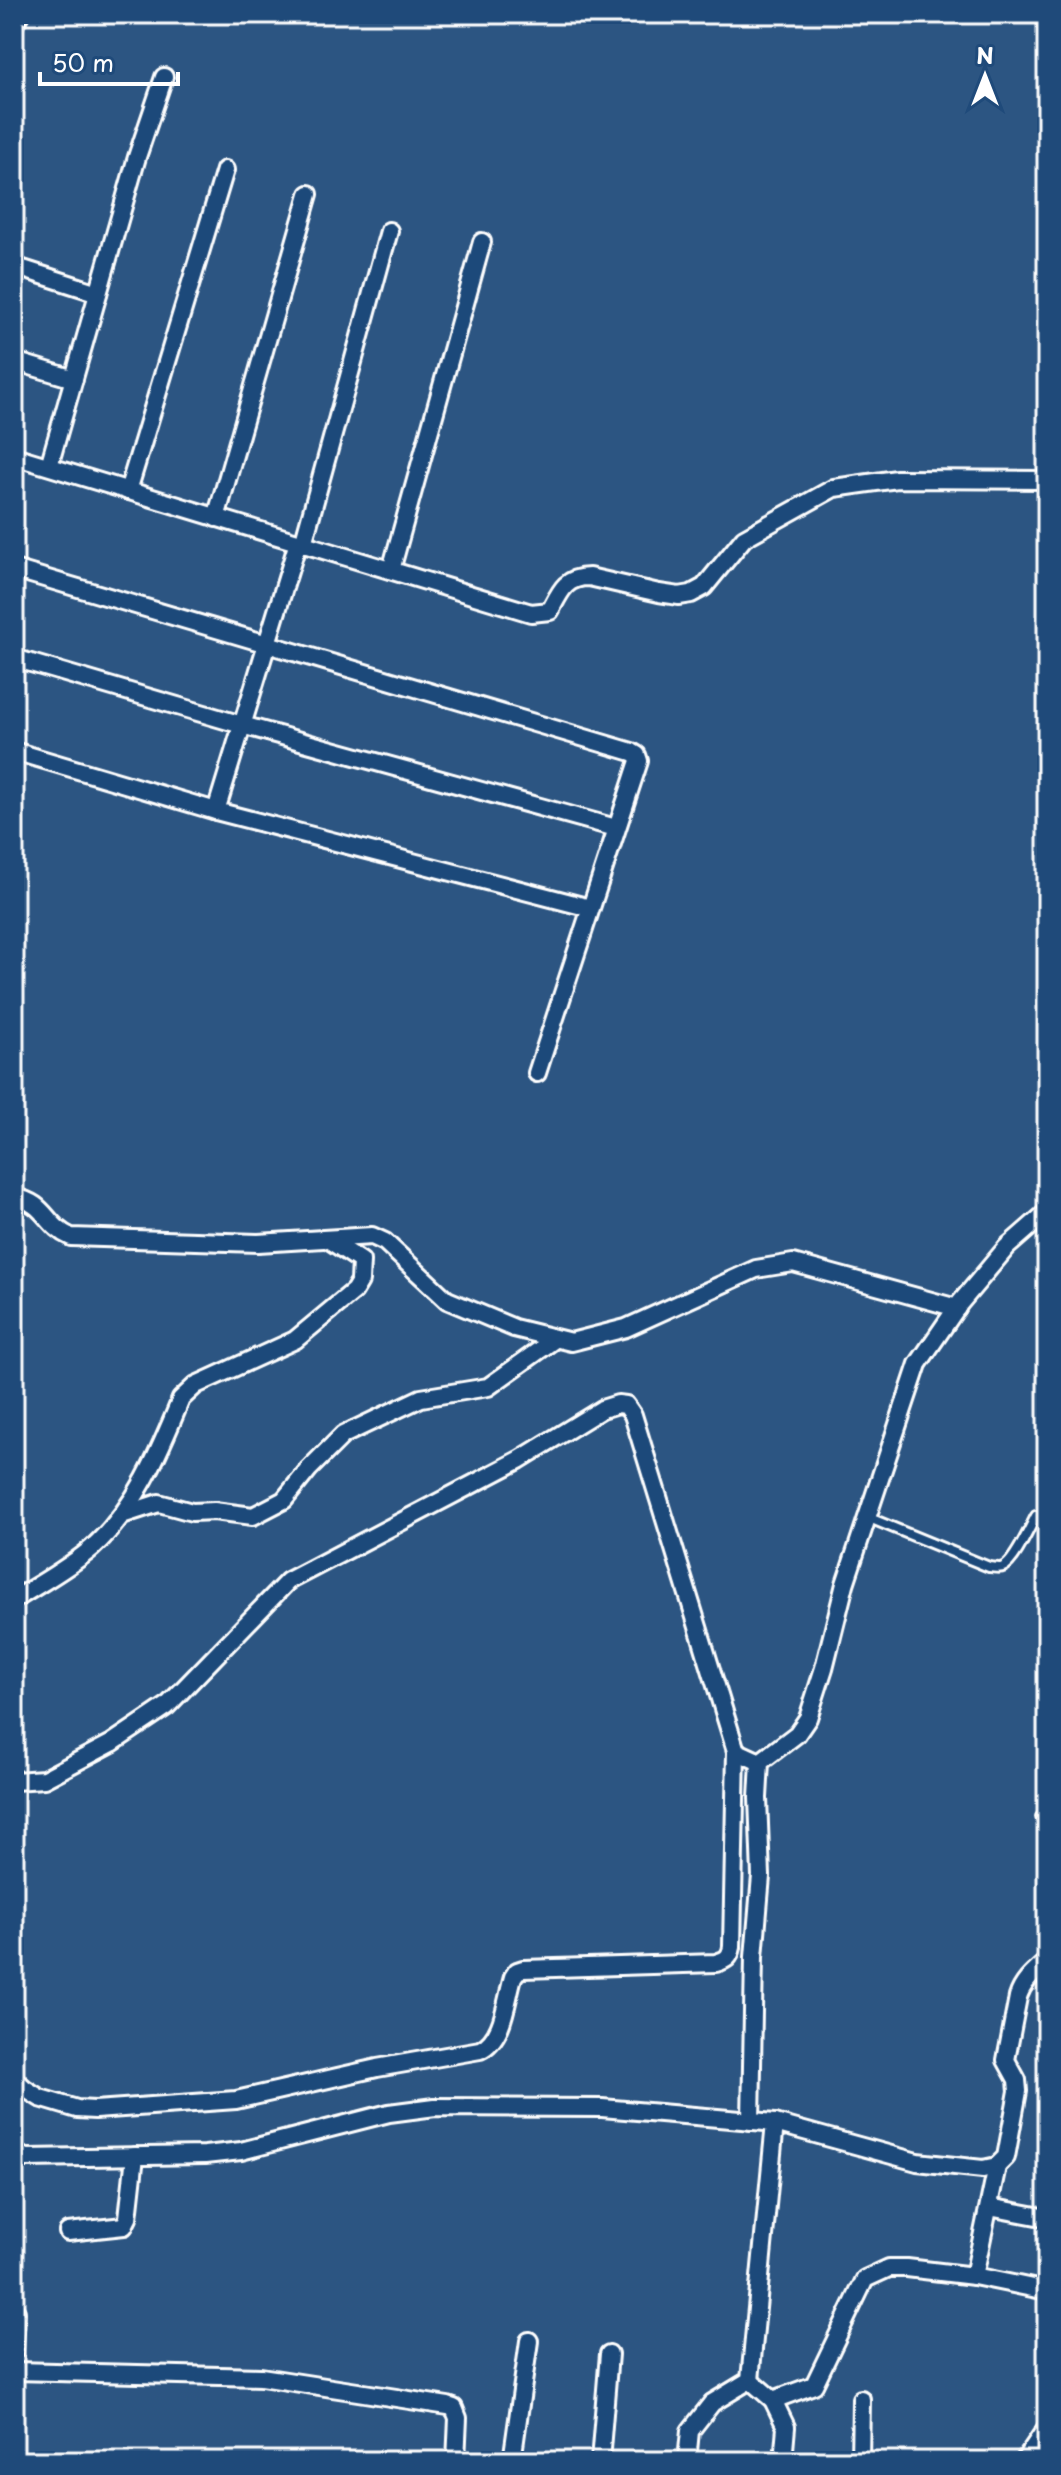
<svg xmlns="http://www.w3.org/2000/svg" width="1061" height="2475" viewBox="0 0 1061 2475" font-family="'Playpen Sans',sans-serif">
<rect width="100%" height="100%" fill="#2c5582"/>
<filter id="ink" filterUnits="userSpaceOnUse"><feTurbulence type="fractalNoise" baseFrequency=".0125" numOctaves="2"/><feDisplacementMap in="SourceGraphic" scale="16" xChannelSelector="R" yChannelSelector="G"/><feConvolveMatrix kernelMatrix="1 2 1 2 8 2 1 2 1" color-interpolation-filters="sRGB"/></filter>
<g filter="url(#ink)">
<g fill="none" stroke-linecap="round" stroke-linejoin="round">
<g stroke="#fff" stroke-width="14">
<g id="service">
<path d="M867,1517L989,1567C993,1567 1000,1569 1003,1567C1014,1563 1030,1527 1036,1516"/>
<path d="M1041,1817L1047,1819"/>
</g>
</g>
<g stroke="#fff" stroke-width="22">
<g id="minor">
<path d="M14,25L20,14"/>
<path d="M17,267L98,293"/>
<path d="M14,361L74,379"/>
<path d="M14,456L531,613L550,611C560,592 565,577 589,577L659,593L679,596L691,594L704,587L744,538L834,488L897,479L1047,480"/>
<path d="M49,466L137,157L164,77"/>
<path d="M128,491L225,170"/>
<path d="M216,518L309,194"/>
<path d="M303,544L389,231"/>
<path d="M14,569L632,752L637,755L639,761L537,1073"/>
<path d="M391,570L482,242"/>
<path d="M14,658L242,725L616,828"/>
<path d="M14,751L216,811L590,908"/>
<path d="M216,811L298,542"/>
<path d="M14,1197C47,1203 44,1225 71,1237L258,1243L372,1236L385,1242L447,1300L514,1328L571,1342L626,1328L756,1269L793,1263L957,1308"/>
<path d="M122,1515L159,1503L192,1512L214,1511L253,1516L284,1500L309,1469L343,1435L421,1398L488,1387L555,1339"/>
<path d="M14,1600C39,1584 69,1568 92,1548C136,1508 159,1453 181,1399L196,1385L295,1340L354,1291L360,1281L361,1261L329,1240"/>
<path d="M14,1781L44,1779L112,1743L167,1706L288,1581L519,1460L602,1409L618,1404L626,1405L633,1415L736,1751L760,1762"/>
<path d="M14,2079L24,2088L40,2098L77,2109L95,2110L236,2100L377,2068L480,2050C504,2039 506,2000 513,1977L517,1971L523,1969L716,1963C726,1960 730,1958 732,1947L736,1751"/>
<path d="M751,2121L754,1957L761,1876L758,1798L760,1762L797,1734L808,1718L824,1668L845,1584L918,1364L960,1303L1007,1247L1047,1212"/>
<path d="M14,2154L27,2158L205,2155L241,2151L389,2113L435,2107L602,2108L775,2123L917,2162L983,2169L997,2166L1006,2157L1018,2091L1017,2080L1006,2060L1018,1997C1023,1981 1035,1972 1047,1961"/>
<path d="M989,2207L1047,2218"/>
<path d="M68,2232L124,2226L128,2218L135,2156"/>
<path d="M974,2276L997,2166"/>
<path d="M14,2351L16,2312"/>
<path d="M14,2371L261,2377L448,2406L454,2408L458,2418L456,2461"/>
<path d="M750,2380L773,2400L786,2427L783,2461"/>
<path d="M773,2400L814,2385L865,2279L889,2268H907L974,2276L1047,2291"/>
<path d="M512,2461L529,2341"/>
<path d="M600,2461L609,2354"/>
<path d="M687,2461L690,2431L712,2403L750,2380L775,2123"/>
<path d="M860,2461L861,2399"/>
<path d="M1024,2461L1047,2427"/>
</g>
</g>
<use href="#service" stroke="#1f4a7a" stroke-width="8"/>
<use href="#minor" stroke="#1f4a7a" stroke-width="16"/>
</g>
</g>
<rect width="1061" height="2475" fill="none" stroke="#1f4a7a" stroke-width="48"/>
<rect x="24" y="24" width="1013" height="2427" fill="none" stroke="#fff" stroke-width="3" filter="url(#ink)"/>
<g transform="translate(985 76)" stroke="#1f4a7a" stroke-width="6" paint-order="stroke">
<path d="M0-6L14 30L0 20L-14 30Z" fill="#ffffff"/>
<text y="-12" font-size="22" font-weight="bold" text-anchor="middle" fill="#ffffff">N</text>
</g>
<path d="M40 72v12h138v-12" fill="none" stroke="#ffffff" stroke-width="4"/>
<text x="52" y="72" font-size="24" fill="#ffffff" stroke="#1f4a7a" stroke-width="6" paint-order="stroke">50 m</text>
</svg>
